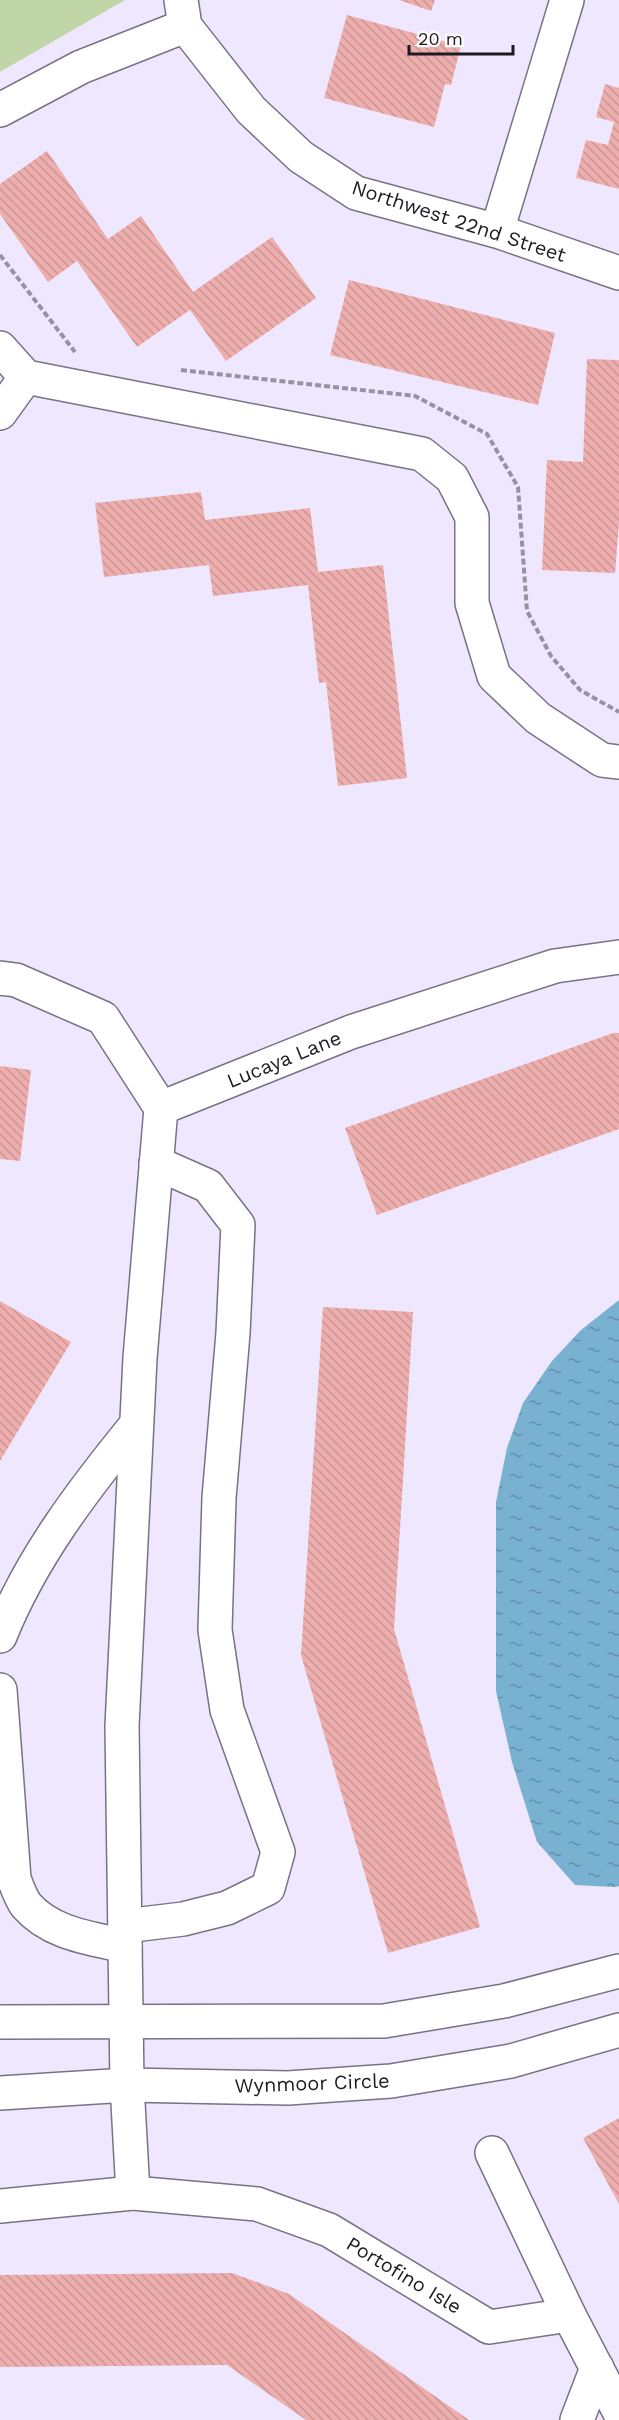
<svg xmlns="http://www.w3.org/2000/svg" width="619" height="2420" viewBox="0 0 619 2420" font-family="'Work Sans',sans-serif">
<defs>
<pattern id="water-ripples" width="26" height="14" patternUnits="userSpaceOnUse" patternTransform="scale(1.5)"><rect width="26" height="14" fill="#79b1d1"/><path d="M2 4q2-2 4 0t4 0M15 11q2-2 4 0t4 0" fill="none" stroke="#638fa9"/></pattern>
<pattern id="building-back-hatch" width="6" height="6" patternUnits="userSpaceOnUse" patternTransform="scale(1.5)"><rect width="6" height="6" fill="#edaead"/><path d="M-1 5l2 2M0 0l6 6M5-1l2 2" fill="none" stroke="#cb9595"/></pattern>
</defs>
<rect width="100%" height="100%" fill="#efe7fd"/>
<path fill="#c0d6a8" d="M0,0H125L0,72Z"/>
<path fill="url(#water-ripples)" d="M619,1300V1886L614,1887L575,1885L537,1842L512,1762L496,1691V1502L507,1448L523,1403L552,1361L581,1330Z"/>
<g fill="url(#building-back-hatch)">
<path d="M399,0H435L431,11Z"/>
<path d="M347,15L461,46L451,85L445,84L434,127L324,98Z"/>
<path d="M605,84L619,88V189L576,178L586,140L608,145L614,122L596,117Z"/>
<path d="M47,151L108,239L141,216L193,292L272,237L316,298L226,361L190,310L137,347L77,261L48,282L0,214V184Z"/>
<path d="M349,280L555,333L538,405L330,355Z"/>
<path d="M587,359L619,360V522L615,573L542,570L547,460L583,462Z"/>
<path d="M201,492L205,520L310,508L318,572L383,565L407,778L338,786L326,682L319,683L308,585L213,596L209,565L104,577L95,503Z"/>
<path d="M613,1033H619V1129L377,1215L345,1128Z"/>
<path d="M0,1066L31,1070L20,1161L0,1159Z"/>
<path d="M0,1301L71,1342L0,1461Z"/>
<path d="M323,1307L413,1312L394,1629L480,1927L388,1953L301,1655Z"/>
<path d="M619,2118V2204L583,2138Z"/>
<path d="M232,2273L289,2294L469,2420H306L227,2365L0,2367V2275Z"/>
</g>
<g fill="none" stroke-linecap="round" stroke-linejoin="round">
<g stroke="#797285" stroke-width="36">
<g id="minor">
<path d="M181,0L185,26L251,110L301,157L356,193L497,231L619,273"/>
<path d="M0,110L81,67L185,26"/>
<path d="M497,231L567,0"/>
<path d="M0,348L26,377L422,454L452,478L472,517V603L494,676L538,718L602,760L619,762"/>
<path d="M0,413L26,377"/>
<path d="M0,978L16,980L103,1018L161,1108L351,1032L555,966L619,957"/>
<path d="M0,1636C31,1558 83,1490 136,1425"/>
<path d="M0,1690L14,1879C17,1887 21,1898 26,1905C51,1934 90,1938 125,1946"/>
<path d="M125,1926L183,1919L227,1908L268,1888L278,1852L227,1710L215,1630L219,1498L233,1333L238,1225L208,1186L156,1163"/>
<path d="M0,2022L384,2021L504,2001L619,1971"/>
<path d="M0,2093L127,2085L288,2088L391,2081L511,2061L619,2030"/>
<path d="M492,2153L569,2315"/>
<path d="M133,2193L127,2085L122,1726L140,1358L161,1108"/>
<path d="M0,2206L133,2193L257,2204L329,2230L489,2327L569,2315L619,2411"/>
<path d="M577,2420L597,2368"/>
</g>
</g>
<g stroke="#9791a1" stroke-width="4" stroke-dasharray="6 3" stroke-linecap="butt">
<path d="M0,255L75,352"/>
<path d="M181,370L415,396L487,434L518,487L527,611L551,656L580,690L619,712"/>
</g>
<use href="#minor" stroke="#fff" stroke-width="33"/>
</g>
<g text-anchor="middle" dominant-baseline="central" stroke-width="6" stroke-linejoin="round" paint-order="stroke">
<g font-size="20" fill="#1d1a22" stroke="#fff">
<text transform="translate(459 221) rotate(18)">Northwest 22nd Street</text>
<text transform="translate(284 1059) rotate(-22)">Lucaya Lane</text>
<text transform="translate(312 2083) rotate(-2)">Wynmoor Circle</text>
<text transform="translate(404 2275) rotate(31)">Portofino Isle</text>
</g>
</g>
<path d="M409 45v9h104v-9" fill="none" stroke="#1d1a22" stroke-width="3"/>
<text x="418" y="45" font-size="18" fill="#1d1a22" stroke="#ffffff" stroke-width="4.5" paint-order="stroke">20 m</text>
</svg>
